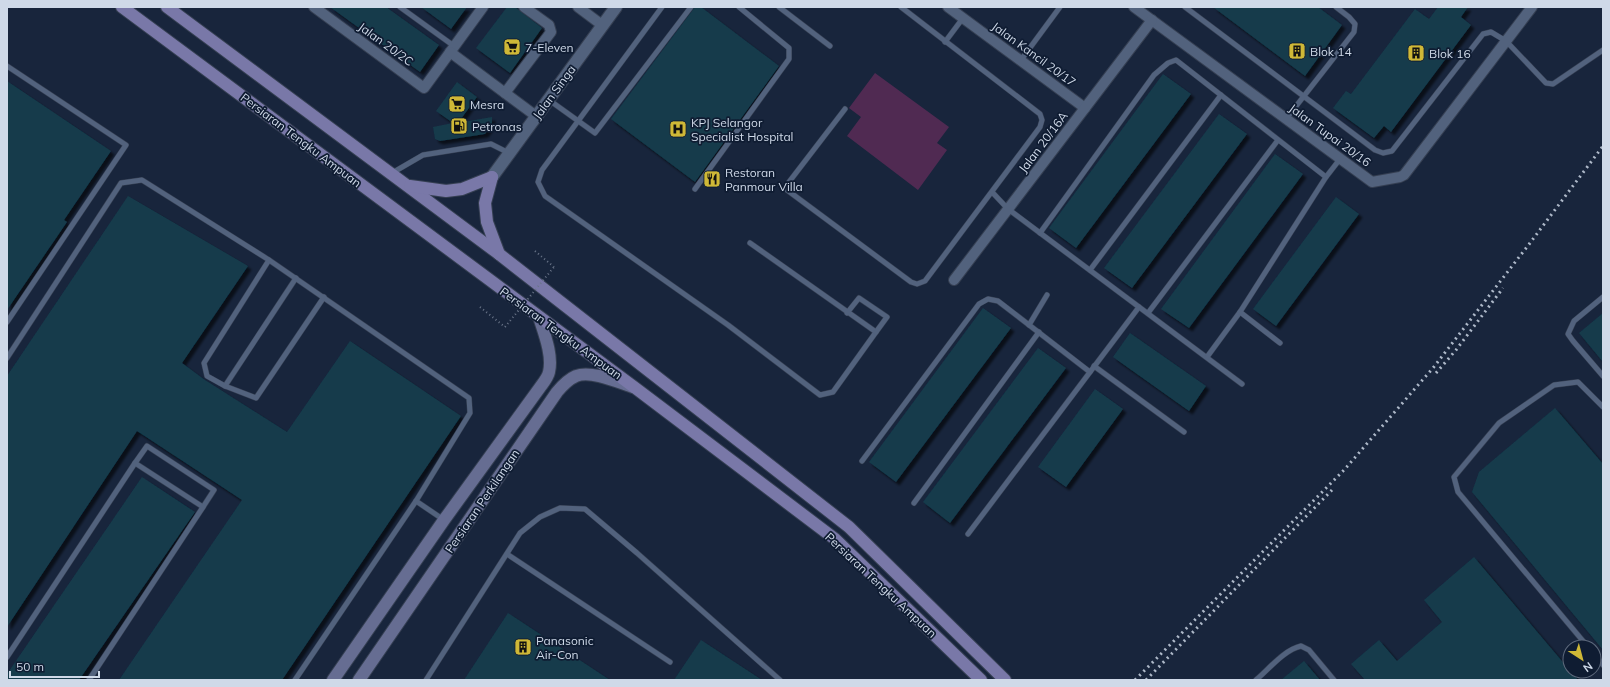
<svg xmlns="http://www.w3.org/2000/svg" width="1610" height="687" viewBox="0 0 1610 687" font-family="Mulish,sans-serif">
<defs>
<filter id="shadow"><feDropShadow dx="3.5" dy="3.5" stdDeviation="1" flood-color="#0009"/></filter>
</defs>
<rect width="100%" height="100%" fill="#18253c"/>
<path fill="#502a52" d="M875,73L949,127L937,143L947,150L918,190L847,136L861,117L849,108Z"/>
<g fill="#143b4b" filter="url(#shadow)">
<path d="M330,7H386L439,45L420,72Z"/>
<path d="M421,7H467L451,29Z"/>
<path d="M507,7H515L542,28L510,73L476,48Z"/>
<path d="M695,7H701L779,66L695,182L611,119Z"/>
<path d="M1213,7H1318L1342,25L1305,76Z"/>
<path d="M1438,7H1468L1461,17L1471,25L1391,132L1384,126L1374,138L1333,108L1346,91L1351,94L1415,9L1429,19Z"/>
<path d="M1163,74L1191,94L1076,248L1049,228Z"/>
<path d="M7,81L111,151L64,220L67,222L7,310Z"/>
<path d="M457,82L477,97L458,123L492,117V124L485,134L440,141L435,139L433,127L453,123L436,111Z"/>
<path d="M1219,114L1247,134L1132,288L1104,268Z"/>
<path d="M1275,154L1303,174L1189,328L1161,309Z"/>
<path d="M128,196L248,266L182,363L205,380L287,432L350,341L461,416L282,680H119L242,500L137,431L7,627V376Z"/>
<path d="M1336,197L1359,214L1276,326L1253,309Z"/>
<path d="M983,308L1011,328L896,482L869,462Z"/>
<path d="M1603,313V362L1579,333Z"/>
<path d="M1130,333L1206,386L1189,411L1113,357Z"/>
<path d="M1038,348L1066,368L950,523L923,502Z"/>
<path d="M1095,389L1123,409L1066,487L1038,467Z"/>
<path d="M1555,408L1603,464V650L1472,492L1479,472Z"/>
<path d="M142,477L195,512L79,680H7V674Z"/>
<path d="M1474,557L1578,680H1365L1351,664L1379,640L1397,661L1442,622L1424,600Z"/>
<path d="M508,613L610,680H464Z"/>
<path d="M701,640L762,680H674Z"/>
<path d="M1304,661L1320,680H1281Z"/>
</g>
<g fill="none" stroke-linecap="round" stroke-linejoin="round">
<g stroke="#353f52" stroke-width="6">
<g id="service">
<path d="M400,7L454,46"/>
<path d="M662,7L542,170L538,182L545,196L728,325L820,395L833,392L876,332L750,243"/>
<path d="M779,7L830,46"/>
<path d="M1185,7L1375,150L1383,153L1392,151L1483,34L1491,32L1506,41L1546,83L1553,84L1603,50"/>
<path d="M945,42L963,18"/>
<path d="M1021,60L1060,7"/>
<path d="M7,66L126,145L7,322"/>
<path d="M549,100L595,133L691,7"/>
<path d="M845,109L789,182L787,190L911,282L917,284L925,281L1040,127L1042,120L1040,114L901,7"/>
<path d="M1286,119L1354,32L1355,24L1349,17L1336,7"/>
<path d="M392,173L423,155L491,144L509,153"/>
<path d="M1326,177L1340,159"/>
<path d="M695,189L789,59V48L739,7"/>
<path d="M992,192L1008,209L1242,384"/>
<path d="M1040,233L1154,75L1168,63L1176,60L1326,177L1240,312L1207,357"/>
<path d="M269,260L204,363L207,376L225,386L256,398L324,297"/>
<path d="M1090,270L1221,95"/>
<path d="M1603,297L1574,321L1568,334L1573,341L1603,376"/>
<path d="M1240,312L1280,343"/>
<path d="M847,313L859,298L887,317L876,332"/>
<path d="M1148,313L1278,140"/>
<path d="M1029,325L1047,295"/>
<path d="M7,358L121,183L142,180L269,260L469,398L470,413L416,501L295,680"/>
<path d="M1094,366L1184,432"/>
<path d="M225,386L296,278"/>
<path d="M862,461L979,304L988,299L998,301L1090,372"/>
<path d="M135,463L147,446L214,490L203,507"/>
<path d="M416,501L444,520"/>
<path d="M914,503L1039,332"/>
<path d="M968,534L1139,307"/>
<path d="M507,554L670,662"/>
<path d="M1588,647L1458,492L1454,477L1499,423L1554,385L1578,382L1603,407"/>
<path d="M1594,654L1603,665"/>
<path d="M7,657L135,463L203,507L89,680"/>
<path d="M426,680L520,533L540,517L560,508L585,509L637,553L780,680"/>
<path d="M1256,680C1270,668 1284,650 1301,646L1309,650L1334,680"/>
</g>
</g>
<g stroke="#353f52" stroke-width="12">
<g id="minor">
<path d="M314,7L424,88L483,7"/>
<path d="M578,7L602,25"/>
<path d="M948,7L1085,108"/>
<path d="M1134,7L1372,182L1400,177L1404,175L1532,7"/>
<path d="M450,52L536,116"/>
<path d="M505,93L551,32L549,25L524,7"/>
<path d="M954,280L1152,20"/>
</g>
</g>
<g stroke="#353f52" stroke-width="14">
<path id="tertiary" d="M492,177L616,7"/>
</g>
<g stroke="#353f52" stroke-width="14">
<g id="secondary">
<path d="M333,680L444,520L541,386C544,382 548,377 549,372C553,355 544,333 539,317"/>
<path d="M359,680L557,392C562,386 569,379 576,376C591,370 618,382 633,387"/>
</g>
</g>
<g stroke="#353f52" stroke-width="14">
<g id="primary">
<path d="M122,7L634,387L835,539L981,680"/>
<path d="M167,7L499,254L849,527L1005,680"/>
<path d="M492,177L485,203L487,222L499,254"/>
<path d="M410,186L446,191L462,189L492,177"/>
</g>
</g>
<g stroke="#6a7589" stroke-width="2" stroke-dasharray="1 3" stroke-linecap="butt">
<path d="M535,251L554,267"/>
<path d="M480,307L505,327"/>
</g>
<use href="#service" stroke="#52627d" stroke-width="5"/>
<use href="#minor" stroke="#52627d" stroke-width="10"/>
<use href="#tertiary" stroke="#52627d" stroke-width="12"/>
<use href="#secondary" stroke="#666d92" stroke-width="12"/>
<use href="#primary" stroke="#7978a8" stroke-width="12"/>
<g stroke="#aeb9c9" stroke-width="3" stroke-dasharray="2 4" stroke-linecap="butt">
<path d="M1436,373L1456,350L1503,288"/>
<path d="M1135,680L1344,470L1433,368L1530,243L1603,146"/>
<path d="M1146,680L1332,490"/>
</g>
<path stroke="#6a7589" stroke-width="2" stroke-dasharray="1 3" stroke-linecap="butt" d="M505,327L554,267"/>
</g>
<defs>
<g id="supermarket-square" transform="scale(0.9)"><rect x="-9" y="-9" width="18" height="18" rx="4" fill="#cfb837" stroke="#0f1c32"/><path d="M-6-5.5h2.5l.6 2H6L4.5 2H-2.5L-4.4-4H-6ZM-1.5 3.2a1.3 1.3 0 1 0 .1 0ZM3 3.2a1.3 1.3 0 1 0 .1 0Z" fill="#111"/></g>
<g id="building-square" transform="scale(0.9)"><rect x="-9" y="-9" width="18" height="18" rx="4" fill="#cfb837" stroke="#0f1c32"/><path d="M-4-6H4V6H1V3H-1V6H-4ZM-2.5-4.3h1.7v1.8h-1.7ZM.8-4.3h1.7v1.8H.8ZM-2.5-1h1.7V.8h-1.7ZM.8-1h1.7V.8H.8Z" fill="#111"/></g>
<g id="fuel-square" transform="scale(0.9)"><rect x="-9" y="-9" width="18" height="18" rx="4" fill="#cfb837" stroke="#0f1c32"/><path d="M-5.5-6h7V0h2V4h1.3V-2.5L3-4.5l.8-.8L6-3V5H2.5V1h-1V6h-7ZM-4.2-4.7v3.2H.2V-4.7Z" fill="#111"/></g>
<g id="hospital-square" transform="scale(0.9)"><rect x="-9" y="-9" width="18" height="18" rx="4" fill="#cfb837" stroke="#0f1c32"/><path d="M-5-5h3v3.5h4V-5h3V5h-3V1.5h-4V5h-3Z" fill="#111"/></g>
<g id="restaurant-square" transform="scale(0.9)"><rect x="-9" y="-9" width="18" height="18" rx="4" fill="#cfb837" stroke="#0f1c32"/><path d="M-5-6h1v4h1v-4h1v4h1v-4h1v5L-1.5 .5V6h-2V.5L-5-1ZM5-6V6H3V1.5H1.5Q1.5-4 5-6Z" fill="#111"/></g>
</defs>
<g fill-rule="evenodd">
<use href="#supermarket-square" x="512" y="47"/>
<use href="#building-square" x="1297" y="51"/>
<use href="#building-square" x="1416" y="53"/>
<use href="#supermarket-square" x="457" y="104"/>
<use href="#fuel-square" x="459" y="126"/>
<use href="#hospital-square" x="678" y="129"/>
<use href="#restaurant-square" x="712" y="179"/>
<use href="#building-square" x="523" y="647"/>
</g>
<g text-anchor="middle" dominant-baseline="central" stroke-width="3.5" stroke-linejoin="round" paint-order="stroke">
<g font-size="12" fill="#cfd9e8" stroke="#0f1c32">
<text transform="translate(386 44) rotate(36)">Jalan 20/2C</text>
<text transform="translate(1034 54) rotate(36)">Jalan Kancil 20/17</text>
<text transform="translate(554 92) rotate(-54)">Jalan Singa</text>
<text transform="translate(1330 135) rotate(36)">Jalan Tupai 20/16</text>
<text transform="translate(301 140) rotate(37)">Persiaran Tengku Ampuan</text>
<text transform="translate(1043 142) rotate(-53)">Jalan 20/16A</text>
<text transform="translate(561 333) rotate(36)">Persiaran Tengku Ampuan</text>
<text transform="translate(482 501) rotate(-56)">Persiaran Perkilangan</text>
<text transform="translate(881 585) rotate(43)">Persiaran Tengku Ampuan</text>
</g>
<g font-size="12" fill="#cfd9e8" stroke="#0f1c32" text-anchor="start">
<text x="525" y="47">7-Eleven</text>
<text x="1310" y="51">Blok 14</text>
<text x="1429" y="53">Blok 16</text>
<text x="470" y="104">Mesra</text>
<text x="691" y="122">KPJ Selangor<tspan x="691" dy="14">Specialist Hospital</tspan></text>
<text x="472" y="126">Petronas</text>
<text x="725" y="172">Restoran<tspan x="725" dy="14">Panmour Villa</tspan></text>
<text x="536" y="640">Panasonic<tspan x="536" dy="14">Air-Con</tspan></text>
</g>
</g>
<rect width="1610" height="687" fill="none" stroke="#cfd9e8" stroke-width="16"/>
<g transform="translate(1582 659) rotate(144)"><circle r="19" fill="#0f1c32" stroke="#5c687b"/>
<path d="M0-3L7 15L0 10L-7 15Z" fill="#cfb837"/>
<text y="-6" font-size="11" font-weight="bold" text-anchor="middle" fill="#cfd9e8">N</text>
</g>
<path d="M10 671v6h89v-6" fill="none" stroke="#cfd9e8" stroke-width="2"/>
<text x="16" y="671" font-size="12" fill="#cfd9e8" stroke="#0f1c32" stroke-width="3" paint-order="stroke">50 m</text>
</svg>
